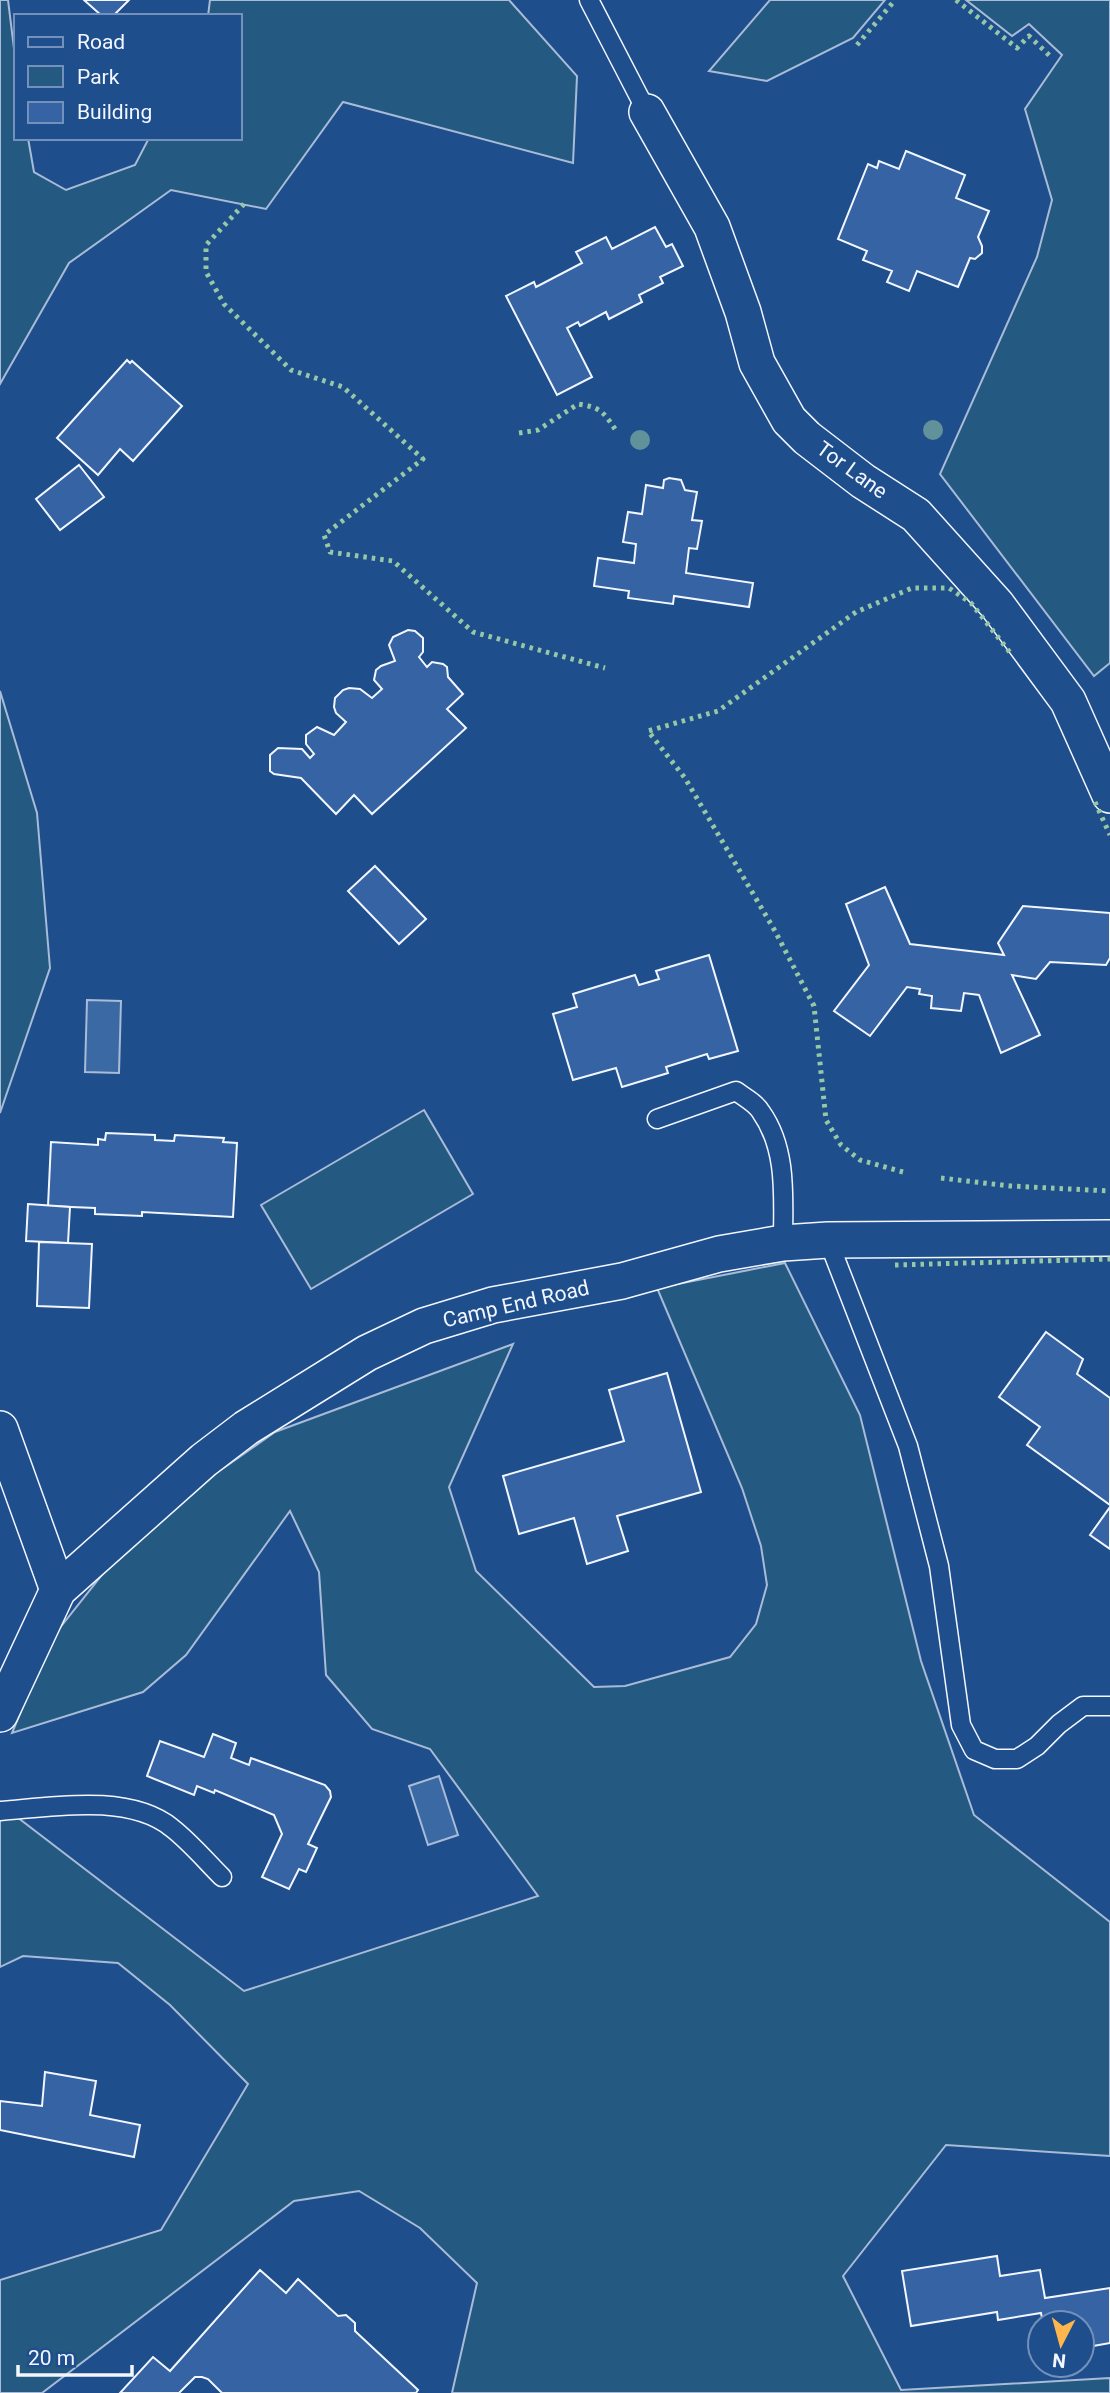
<svg xmlns="http://www.w3.org/2000/svg" width="1110" height="2393" viewBox="0 0 1110 2393" font-family="Roboto,sans-serif">
<rect width="100%" height="100%" fill="#1f4e8c"/>
<g fill="#245a82" stroke="#a8bbd7" stroke-width="2">
<path d="M0,0H8L16,65V138H28L34,172L66,190L135,165L149,138H240V16H208L210,0H509L577,76L573,163L343,102L266,209L171,190L69,263L0,384Z"/>
<path d="M770,0H885L853,38L767,81L709,71Z"/>
<path d="M966,0H1110V663L1094,676L940,474L1037,257L1052,200L1025,109L1062,55L1029,24L1012,36Z"/>
<path d="M0,691L37,813L50,968L0,1113Z"/>
<path d="M424,1110L473,1194L311,1289L261,1205Z"/>
<path d="M785,1263L860,1415L921,1661L974,1815L1110,1922V2156L946,2145L843,2276L901,2390L1110,2378V2393H452L477,2283L420,2228L359,2191L294,2201L42,2393H0V2280L161,2230L248,2084L170,2005L118,1963L23,1956L0,1967V1804L244,1991L538,1896L430,1749L372,1729L326,1675L319,1572L290,1511L186,1655L143,1692L12,1733L51,1639L141,1526L275,1432L513,1344L449,1487L476,1571L594,1687L625,1686L730,1657L756,1624L767,1585L761,1546L742,1488L657,1288Z"/>
</g>
<g fill="#3b69a3" stroke="#a8bbd7" stroke-width="2">
<path d="M87,1000L121,1001L119,1073L85,1072Z"/>
<path d="M439,1776L458,1835L428,1845L409,1786Z"/>
</g>
<g fill="#3563a3" stroke="#f2f6ff" stroke-width="2">
<path d="M84,0H129L113,16H102Z"/>
<path d="M906,151L965,175L956,198L989,211L978,237L982,246V253L975,259L970,258L958,287L917,271L909,291L887,282L892,271L863,260L867,251L838,239L868,164L877,168L879,161L899,169Z"/>
<path d="M655,227L666,247L672,244L683,266L660,277L663,283L639,295L642,302L609,319L606,312L580,326L578,322L567,328L592,377L557,395L506,296L534,282L536,287L582,263L576,252L606,237L612,249Z"/>
<path d="M127,360L130,363L132,361L182,406L133,461L120,449L98,475L57,438Z"/>
<path d="M79,465L104,497L60,530L36,499Z"/>
<path d="M669,478L681,480L685,490L697,492L692,520L702,521L697,549L689,548L686,573L753,583L749,607L674,596L673,604L628,598L629,591L594,586L598,558L634,563L636,544L623,542L628,512L642,514L646,485L663,488L664,480Z"/>
<path d="M408,630L415,631L423,638V652L419,657L427,667L432,662L443,664L447,667L448,677L463,694L447,709L466,728L372,814L354,795L336,814L301,778L274,774L270,771V755L278,748L302,749L310,758L314,754L306,744V735L317,727L334,735L346,722L336,713L334,707L335,698L343,690L349,688L360,689L372,698L382,689L374,680L376,670L381,666L395,661L389,645L393,637Z"/>
<path d="M375,866L426,919L399,944L348,891Z"/>
<path d="M885,887L910,944L1004,955L998,943L1023,906L1110,913V958L1106,965L1050,962L1036,979L1012,975L1040,1035L1001,1053L979,995L964,993L961,1011L931,1008L932,996L919,994L920,989L907,987L870,1036L834,1011L869,965L846,904Z"/>
<path d="M709,955L738,1051L709,1059L707,1054L666,1067L668,1073L622,1087L616,1068L573,1080L553,1014L577,1007L573,994L635,975L639,985L659,979L656,971Z"/>
<path d="M106,1133L155,1135V1140L174,1141L175,1135L224,1138L223,1142L237,1143L233,1217L142,1212V1216L95,1214V1208L48,1206L51,1142L98,1145V1139L105,1140Z"/>
<path d="M28,1204L70,1207L68,1243L26,1241Z"/>
<path d="M39,1242L92,1244L89,1308L37,1306Z"/>
<path d="M1046,1332L1083,1359L1077,1374L1110,1398V1505L1027,1445L1040,1427L999,1397Z"/>
<path d="M667,1373L701,1492L617,1516L628,1551L587,1564L574,1518L519,1534L503,1476L624,1441L609,1390Z"/>
<path d="M1110,1507V1549L1090,1535Z"/>
<path d="M213,1734L236,1743L231,1758L249,1765L251,1758L325,1785L330,1791L331,1797L308,1844L317,1848L306,1872L299,1869L289,1889L262,1877L282,1834L274,1815L215,1790L214,1793L197,1786L194,1795L147,1776L160,1741L204,1757Z"/>
<path d="M45,2072L96,2081L90,2115L140,2125L134,2157L0,2130V2101L42,2106Z"/>
<path d="M997,2256L1000,2276L1040,2270L1045,2298L1110,2288V2343L1082,2348V2323H1043L1041,2313L998,2320L997,2312L911,2326L902,2271Z"/>
<path d="M260,2270L286,2293L298,2279L338,2316L346,2315L355,2323V2331L418,2390L416,2393H222L208,2379L202,2377H195L179,2393H120L153,2357L170,2371Z"/>
</g>
<g fill="none" stroke-linecap="round" stroke-linejoin="round">
<g stroke="#f2f6ff" stroke-width="21">
<g id="service">
<path d="M589,0L647,112"/>
<path d="M657,1119L736,1091C744,1097 756,1103 761,1112C788,1150 783,1199 783,1243"/>
<path d="M828,1240L908,1446L939,1566L961,1725L974,1750L995,1759H1017L1037,1746L1059,1724L1083,1706H1110"/>
<path d="M0,1811C52,1807 129,1793 172,1828C190,1842 206,1861 222,1877"/>
</g>
</g>
<g stroke="#f2f6ff" stroke-width="38">
<g id="minor">
<path d="M647,112L712,227L743,312L757,363L789,420L807,438L863,481L916,515L997,605L1068,701L1110,795"/>
<path d="M0,1429L58,1590"/>
<path d="M0,1714L58,1590L204,1460L246,1428L367,1353L424,1326L493,1305L622,1281L719,1254L783,1243L828,1240L1110,1238"/>
</g>
</g>
<use href="#service" stroke="#1f4e8c" stroke-width="18"/>
<use href="#minor" stroke="#1f4e8c" stroke-width="35"/>
<g stroke="#97c8a6" stroke-width="5" stroke-dasharray="3.5 5" stroke-linecap="butt">
<path d="M956,0L1017,48L1029,36L1051,57"/>
<path d="M857,45L895,0"/>
<path d="M244,204L206,245V272L224,304L291,370L343,387L423,459L324,535L330,552L393,561L473,632L605,668"/>
<path d="M519,433L538,430L578,404C599,407 603,411 615,429"/>
<path d="M1095,802L1110,835"/>
<path d="M903,1172L860,1160L841,1145L826,1120L814,1006L775,931L685,778L648,731L718,711L856,612L912,588H949L971,603L1012,655"/>
<path d="M941,1178L1010,1186L1110,1191"/>
<path d="M895,1265L1110,1259"/>
</g>
</g>
<g fill="#61919a">
<circle cx="933" cy="430" r="10"/>
<circle cx="640" cy="440" r="10"/>
</g>
<g text-anchor="middle" dominant-baseline="central" stroke-width="5" stroke-linejoin="round" paint-order="stroke">
<g font-size="21" fill="#f2f6ff" stroke="#1f4e8c">
<text transform="translate(852 470) rotate(36)">Tor Lane</text>
<text transform="translate(516 1304) rotate(-13)">Camp End Road</text>
</g>
</g>
<rect x="14" y="14" width="228" height="126" fill="#1f4e8c" stroke="#7391ba" stroke-width="2"/>
<rect x="28" y="37" width="35" height="10" fill="#1f4e8c" stroke="#7391ba" stroke-width="2"/>
<text x="77" y="49" font-size="21" fill="#f2f6ff">Road</text>
<rect x="28" y="66" width="35" height="21" fill="#245a82" stroke="#7391ba" stroke-width="2"/>
<text x="77" y="84" font-size="21" fill="#f2f6ff">Park</text>
<rect x="28" y="102" width="35" height="21" fill="#3563a3" stroke="#7391ba" stroke-width="2"/>
<text x="77" y="119" font-size="21" fill="#f2f6ff">Building</text>
<g transform="translate(1061 2344) rotate(186)"><circle r="33" fill="#1f4e8c" stroke="#7391ba" stroke-width="2"/>
<path d="M0-5L12 26L0 18L-12 26Z" fill="#ffb74d"/>
<text y="-10" font-size="19" font-weight="bold" text-anchor="middle" fill="#f2f6ff">N</text>
</g>
<path d="M18 2365v10h114v-10" fill="none" stroke="#f2f6ff" stroke-width="3.5"/>
<text x="28" y="2365" font-size="21" fill="#f2f6ff" stroke="#1f4e8c" stroke-width="5" paint-order="stroke">20 m</text>
</svg>
